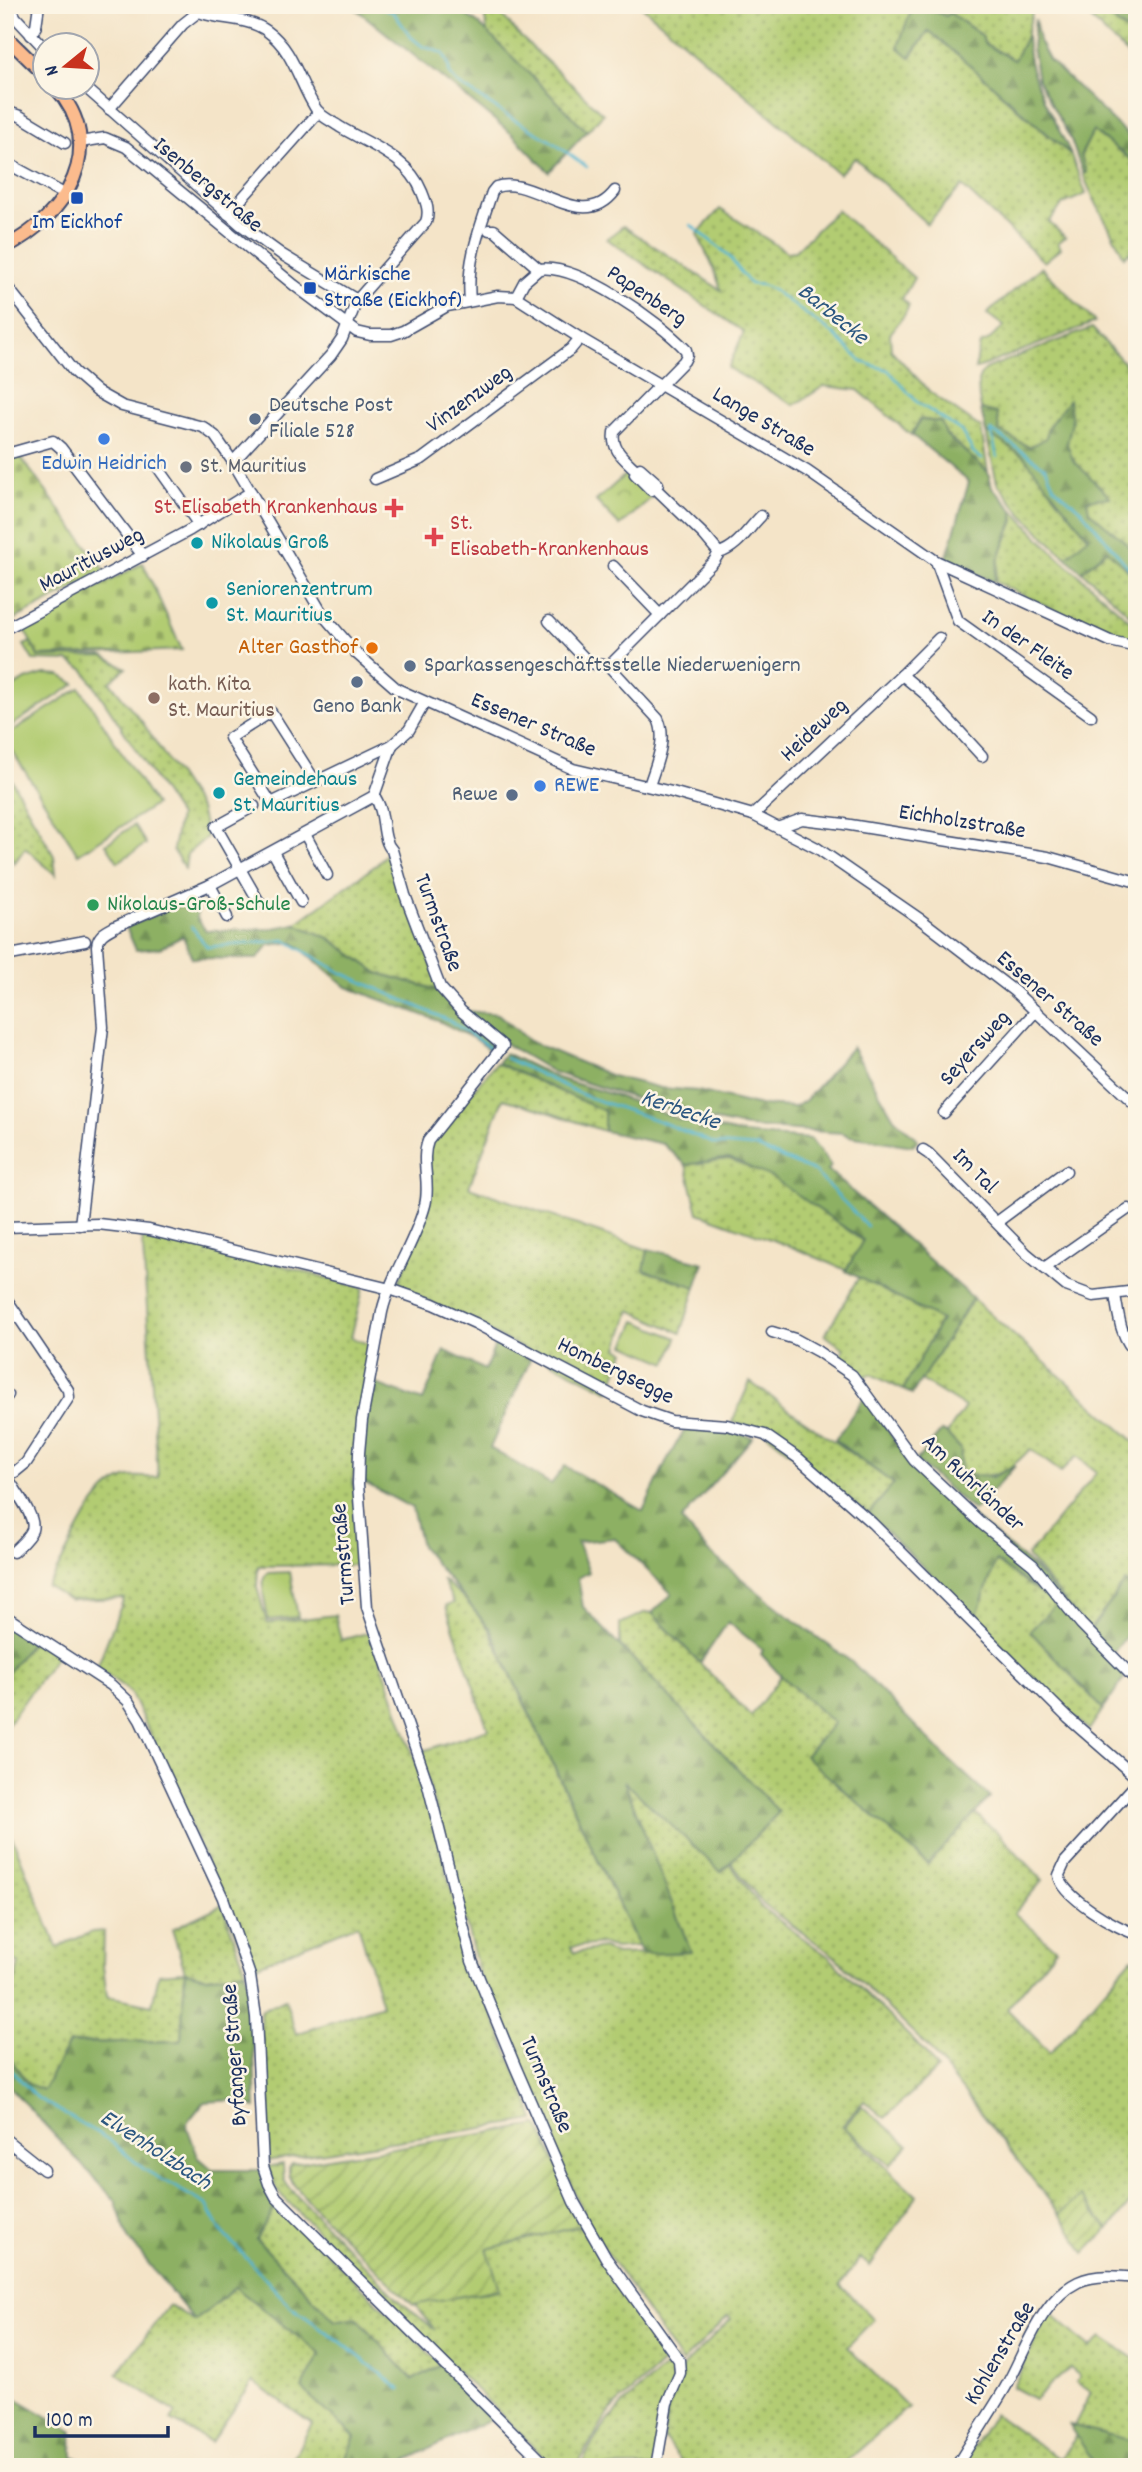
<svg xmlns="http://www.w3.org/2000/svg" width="1142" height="2472" viewBox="0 0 1142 2472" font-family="Dekko,sans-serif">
<defs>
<pattern id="grass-dots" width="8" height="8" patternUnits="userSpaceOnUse" patternTransform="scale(1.75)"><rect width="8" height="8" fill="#b2cc72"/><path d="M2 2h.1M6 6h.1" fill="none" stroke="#90a661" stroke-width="1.8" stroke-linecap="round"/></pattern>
<pattern id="forest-firs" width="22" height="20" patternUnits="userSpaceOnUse" patternTransform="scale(1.75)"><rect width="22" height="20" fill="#8db064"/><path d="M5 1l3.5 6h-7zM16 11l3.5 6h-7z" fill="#729056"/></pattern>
<pattern id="cemetery-stones" width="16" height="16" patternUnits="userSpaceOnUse" patternTransform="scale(1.75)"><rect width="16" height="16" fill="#b2cc72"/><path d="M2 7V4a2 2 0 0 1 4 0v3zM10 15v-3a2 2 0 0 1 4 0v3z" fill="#90a661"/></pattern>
<pattern id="park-crowns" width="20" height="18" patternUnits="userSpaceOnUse" patternTransform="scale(1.75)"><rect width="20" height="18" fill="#b2cc72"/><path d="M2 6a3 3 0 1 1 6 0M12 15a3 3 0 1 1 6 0" fill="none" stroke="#90a661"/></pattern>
<pattern id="garden-furrows" width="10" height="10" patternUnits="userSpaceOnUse" patternTransform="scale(1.75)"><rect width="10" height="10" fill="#b2cc72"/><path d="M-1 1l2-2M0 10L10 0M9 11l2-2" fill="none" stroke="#90a661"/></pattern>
</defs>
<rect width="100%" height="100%" fill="#fcf5e5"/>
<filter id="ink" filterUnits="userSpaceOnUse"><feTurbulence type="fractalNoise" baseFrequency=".0143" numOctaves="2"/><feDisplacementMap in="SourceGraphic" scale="14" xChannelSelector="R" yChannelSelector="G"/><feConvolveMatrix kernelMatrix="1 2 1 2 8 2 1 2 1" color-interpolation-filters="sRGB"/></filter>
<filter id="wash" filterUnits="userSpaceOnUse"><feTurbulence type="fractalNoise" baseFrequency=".00686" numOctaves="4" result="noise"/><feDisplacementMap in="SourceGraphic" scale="28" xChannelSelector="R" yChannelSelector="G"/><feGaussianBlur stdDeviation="1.57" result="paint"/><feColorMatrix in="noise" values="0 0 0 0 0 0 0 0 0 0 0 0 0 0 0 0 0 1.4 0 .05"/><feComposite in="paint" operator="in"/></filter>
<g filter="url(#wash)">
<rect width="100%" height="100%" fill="#f4e4c8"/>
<g fill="url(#grass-dots)" stroke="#667e68" stroke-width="2">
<path d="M486,5H493L520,36L603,114L587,131L487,32L484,11Z"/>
<path d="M640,5H913L898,47L911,57L929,31L975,67L1004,97L1071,155L1086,194L1063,204L1049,222L1065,237L1058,243L1061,248L1044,262L962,186L927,224L855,158L839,174Z"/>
<path d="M931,5H1034L1027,34L1015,61L984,43L982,35L950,13L946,16L932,10Z"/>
<path d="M1077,5H1093L1137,39V64Z"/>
<path d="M1093,131L1137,164V261L1129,252L1124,257C1111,228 1094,204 1083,174L1086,172L1081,155Z"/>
<path d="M720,209L787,252L795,251L837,210L914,278L902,299L909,305L905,314L890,334L891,350L930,392L981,428L988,472L946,434L940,422L920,419L911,435L858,390L824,386L794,405L728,368L744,332L607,239L623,226L721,290L714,269L697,234Z"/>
<path d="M1041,267L1095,322L975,369L980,344L988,341L1004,326L987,314Z"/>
<path d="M1092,328L1137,377V621L1053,545L1021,513L997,483L979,399L978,381L981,374L987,368Z"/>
<path d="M1013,510L1052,551L1137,627V641L1106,634L995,582L999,558L1014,521Z"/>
<path d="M31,642L38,657L103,656L126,668L110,682L143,723L200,809L207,837L187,854L185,869L173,850L179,816L84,670L68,661L33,660L24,645Z"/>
<path d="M5,768L54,856L56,875L25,848L14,864L5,841Z"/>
<path d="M390,850L441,991L378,973L329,938L295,924L376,865Z"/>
<path d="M496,1063L604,1110V1131L539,1109L503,1099L469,1187L648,1250L644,1270L696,1287L681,1333L630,1310L618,1348L625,1352L609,1391L397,1286L419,1234L429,1143Z"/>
<path d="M729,1159L773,1177L863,1241L846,1270L792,1247L698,1213L686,1165Z"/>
<path d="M142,1232L266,1261L363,1288L351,1338L372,1345L353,1480L359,1532V1565L258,1566L257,1587L267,1623L335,1615L341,1640L371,1632L425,1789L468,1954L535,2120L266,2161L260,2011L285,1999L296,2034L382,2005L358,1924L251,1968L166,1767L130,1692L97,1667L124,1598L70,1600L47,1586C69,1556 90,1485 130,1477C139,1476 149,1478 158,1477Z"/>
<path d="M859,1277L941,1320L903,1390L871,1374L860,1378L837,1361L844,1349L825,1335Z"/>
<path d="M973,1299L1137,1444V1590L1125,1583L1089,1630L1027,1556L1097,1472L1077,1456L1061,1472L1030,1449C1005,1476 996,1477 960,1475L961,1449L947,1434L965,1407L921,1380Z"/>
<path d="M750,1382L894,1484L868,1514L762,1430L732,1422Z"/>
<path d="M996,1561L1056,1605L1030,1631L1103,1709L1089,1730L1039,1686L976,1618Z"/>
<path d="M442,1579L464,1598L489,1629L638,1946L615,1948L604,1944L571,1947L574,1953L603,1948L616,1954L691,1952L624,1780L721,1872L730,1864L762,1908L829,1957L925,2052L937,2069L885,2118L864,2101L842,2126L917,2196L870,2266L860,2258L840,2285L874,2319L847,2347L908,2407L846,2462L849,2467H684L664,2438L667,2413L682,2368L731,2319L728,2316L682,2363L589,2226L480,1976L420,1752L488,1729L446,1606L454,1603Z"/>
<path d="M646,1612L652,1613L751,1716L781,1676L834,1723L806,1756L928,1864L975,1813L999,1834L1043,1880L1014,1913L1056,1949L1007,2009L1050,2053L1132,1958L1137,1962V2195L1109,2229L1081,2197L1060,2214L928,2047L832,1954L764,1905L731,1862L779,1812L620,1645V1624Z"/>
<path d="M33,1640L57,1655L5,1728V1677Z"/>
<path d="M5,1820L57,1947L92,1932L104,1931L103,1966L107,1996L152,2005L159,1974L185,1972L172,1929L222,1905L246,1971L207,1977L185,1972L181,2041L69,2043L43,2091L29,2085L5,2051V2024L19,1963L5,1960Z"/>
<path d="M283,2164L284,2180L290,2189L400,2301L435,2330L415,2304L499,2290L487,2249L581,2226L614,2281L668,2358L611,2410L575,2467H554L278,2192L267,2167Z"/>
<path d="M277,2204L441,2365L413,2380L356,2317L335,2321L255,2238Z"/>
<path d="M235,2287L320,2354L303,2389L355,2437L342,2467H288L312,2424L253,2382L211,2442L171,2420L176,2413L117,2374L169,2305L195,2321Z"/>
<path d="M1049,2312L1090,2348L1102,2337L1137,2360V2442L1074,2426L1091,2392L1076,2382L1080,2376L1070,2368L1035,2399L1013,2387Z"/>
<path d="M675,2359L677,2365L654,2467H581C599,2421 638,2389 675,2359Z"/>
<path d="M994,2414L1059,2459L1077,2436L1097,2467H961Z"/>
</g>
<g fill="url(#forest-firs)" stroke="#547061" stroke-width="2">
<path d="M351,5H452L479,24L587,131L549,172L512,134Z"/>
<path d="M913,5H931L932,10L946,16L950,13L982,36L984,43L1014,60L1027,35C1028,82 1052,113 1071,154C1023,114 978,70 929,31L910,57L898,47Z"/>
<path d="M1093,5H1137V39Z"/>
<path d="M1035,19L1039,41L1049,60L1137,144V164L1093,131L1081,155L1086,173L1083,174L1071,140L1038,80L1032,47Z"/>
<path d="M1069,400L1072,422L1067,444L1073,460L1110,497L1087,500L1089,511L1123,540L1137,556V579L1107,550L1082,572L1066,557L1088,537L1024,457L986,432L981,409L997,413L999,431L1029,447L1046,438L1048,427Z"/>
<path d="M920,420L941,422L946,435L988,472L992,487L1013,510V521L999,557L994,582L946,560L969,482L912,435Z"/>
<path d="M197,898V918L206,931L268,929L295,924L329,938L378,973L441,991L502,1046L496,1055L473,1038L439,1021L347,987L293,942L269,945L257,959L192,958L183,936L160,948L136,950L126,927Z"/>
<path d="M465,1011L498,1014L531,1042L612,1076L661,1088L698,1091L756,1105L794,1107L806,1100L852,1047L894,1118L918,1140L913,1146L849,1136L843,1133L746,1127L690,1116L553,1072L509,1046Z"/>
<path d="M505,1053L557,1078L614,1095L681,1120L743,1134L810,1139L831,1166L828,1170L973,1298L912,1394L903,1390L941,1320L846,1271L863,1240L773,1178L729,1158L686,1165L663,1144L604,1131V1111L497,1063Z"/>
<path d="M648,1249L704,1263L696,1287L644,1270Z"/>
<path d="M497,1340L531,1358L490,1448L551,1484L565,1466L643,1511L666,1462L686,1427L718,1428L753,1437L681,1520L711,1554L784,1613L853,1663L946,1757L990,1797L928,1864L805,1756L834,1723L781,1676L761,1654L763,1650L728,1622L700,1663L652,1613L672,1594L614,1538L577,1542L589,1572L578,1578L583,1607L779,1812L721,1872L624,1781L691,1952L642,1954L490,1629L421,1546L412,1508L361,1481V1453L371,1382L423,1401L444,1350L485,1370Z"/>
<path d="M865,1396L910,1464L1033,1567L1127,1674L1103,1709L1030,1631L1056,1604L996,1561L976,1618L868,1514L894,1484L835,1440Z"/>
<path d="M941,1431L946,1433L961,1449L960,1475L992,1477L1015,1466L974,1511L916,1461Z"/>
<path d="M1125,1582L1137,1590V1624L1112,1654L1090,1631Z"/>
<path d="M5,1621L33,1639L5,1677Z"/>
<path d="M245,1971L252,2004L256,2108L235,2100L204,2102L186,2124L198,2157L213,2170H261L277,2204L256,2239L335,2321L356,2317L413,2380L441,2365L493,2418L404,2461L408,2467H342L355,2437L302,2389L320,2354L235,2287L195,2321L128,2238L115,2200L5,2082V2052L28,2084L43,2090L69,2043L181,2041L185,1972L207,1977Z"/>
<path d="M5,2392L72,2431L73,2456L94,2467H5Z"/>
<path d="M1070,2425L1137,2442V2467H1096Z"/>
</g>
<g fill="url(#cemetery-stones)" stroke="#667e68" stroke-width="2">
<path d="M19,455L106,572L5,624V458Z"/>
<path d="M143,563L182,650L38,656L23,627Z"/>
</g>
<path fill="url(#park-crowns)" stroke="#667e68" stroke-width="2" d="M626,474L651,498L620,526L596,501Z"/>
<g fill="url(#garden-furrows)" stroke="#667e68" stroke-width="2">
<path d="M538,2125L584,2225L487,2249L500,2289L413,2305L317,2211L294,2185L289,2176V2168L292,2164Z"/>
<path d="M1081,2196L1108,2229L1085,2253L1060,2214Z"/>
</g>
<g fill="#b2cc72" stroke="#667e68" stroke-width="2">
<path d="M45,674L60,675L75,684L5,730C5,693 6,684 45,674Z"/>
<path d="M80,688L155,805L78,854L5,740V736Z"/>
<path d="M134,825L146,844L118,862L106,844Z"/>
<path d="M636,1321L677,1338L667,1363L625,1345Z"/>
<path d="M290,1572L298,1617L268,1620L263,1592L264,1577L268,1573Z"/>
<path d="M862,2106L908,2145L890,2165L844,2127Z"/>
</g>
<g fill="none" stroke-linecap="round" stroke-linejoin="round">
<g stroke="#52b5d1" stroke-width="2.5">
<path d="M378,5L394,13L411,37L422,46L443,53L448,63L450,75L457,83L508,116L551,141L587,167"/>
<path d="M691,225L727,254L750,284L763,285L773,290L833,334L862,362L888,370L917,402L961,431L974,453L982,459"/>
<path d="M997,457L991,430L1046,468L1054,487L1081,510L1129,568L1137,572"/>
<path d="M192,927L207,947L285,940L340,972L452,1022L494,1051"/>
<path d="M506,1058L585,1096L659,1121L715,1144L756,1147L815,1172L867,1226"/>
<path d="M5,2063L36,2097L109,2140L145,2170L207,2205L220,2229L290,2306L341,2342L401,2390"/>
</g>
</g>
</g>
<g filter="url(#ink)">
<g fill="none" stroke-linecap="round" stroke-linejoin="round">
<g stroke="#3c4a6e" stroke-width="13">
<g id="minor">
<path d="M9,5L16,18L46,50"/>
<path d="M188,5C206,22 244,14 267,31C295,51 299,85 318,112C324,118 333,122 340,127C370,145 408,157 422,192C426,202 430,211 426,222L357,300"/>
<path d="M31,35L36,26L39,5"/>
<path d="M86,88L241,225L281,254L357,300L342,339L331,355L233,462"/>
<path d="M109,109L183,24L197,13"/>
<path d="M5,111L20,116L65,143"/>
<path d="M80,142L105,138L126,147L294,285L357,332L370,335H391L403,331L447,306L498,296L516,297L580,338L807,471L936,561L1110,641L1137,647"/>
<path d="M5,162L66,195"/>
<path d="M228,214L319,112"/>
<path d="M489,230H494L539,269"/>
<path d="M5,284L74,372L97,392L122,406L203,427L215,436L233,462L323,615L356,653L397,689L573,769L672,792L753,815L817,848L920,919L1014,991L1137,1106"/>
<path d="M516,297L524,282L539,269C578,263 660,322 686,350L687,355L684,361L614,432C611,450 625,459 637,471L635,474L651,490L658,484L640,468L637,471"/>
<path d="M470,300C466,262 480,228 492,192L496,187C532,174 582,235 615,191"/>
<path d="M5,451L7,454L53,441L61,448L143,556"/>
<path d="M157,466L199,525"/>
<path d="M375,479L422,459L571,349L580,338"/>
<path d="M654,487L704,535L719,553"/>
<path d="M936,561L958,621L1091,716"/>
<path d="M613,566L660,615"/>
<path d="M549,621L589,663L609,666L658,719C668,740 655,766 649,786"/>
<path d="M5,629L190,530L251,492"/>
<path d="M609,666L714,561L719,553C738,547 747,530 761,516"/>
<path d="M902,675L925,694L982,756"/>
<path d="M315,781L271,712L230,738L271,803L392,745L409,730L425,702"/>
<path d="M374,796C387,813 380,838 392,850L405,895L440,987L461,1011L503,1046L428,1141C420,1161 431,1183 425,1205C415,1243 391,1274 382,1312L362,1420L359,1453L358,1484L367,1607L428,1785L472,1961L515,2066L574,2202L606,2258L679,2360L680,2373L667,2403L656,2467"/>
<path d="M374,796L392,745"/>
<path d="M254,806L216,827L259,902"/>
<path d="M753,815L902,675L939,638"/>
<path d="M780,827L802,819L844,824L1048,857L1137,882"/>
<path d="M305,834L327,875"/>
<path d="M273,852L301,902"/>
<path d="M210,885L227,917"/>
<path d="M5,956L85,941"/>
<path d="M944,1113L1036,1011"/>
<path d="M923,1150L929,1154L1026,1253L1066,1286L1093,1296L1137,1291"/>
<path d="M997,1222L1066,1171"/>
<path d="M80,1225L103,1027L97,946C98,934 107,931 116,926L210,885L374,796"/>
<path d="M5,1227L98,1224L149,1230L390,1289L433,1304L475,1323L642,1411L671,1421L727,1425L765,1435L798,1458L872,1523L1068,1718L1137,1778"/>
<path d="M1044,1268L1128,1209"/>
<path d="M1115,1295C1119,1317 1120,1337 1137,1354"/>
<path d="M5,1297L68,1390L69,1397L26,1463L15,1472L5,1474"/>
<path d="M772,1332L795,1339L817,1351L852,1375L914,1460L982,1524L1033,1565L1081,1624L1137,1681"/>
<path d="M5,1398L8,1395"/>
<path d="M6,1474C12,1488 37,1516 32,1530C29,1538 19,1546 13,1552"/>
<path d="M5,1616L111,1685L128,1701L140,1720L223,1898L250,1976L256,2017L263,2166L269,2184L276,2197L548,2467"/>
<path d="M1137,1783L1065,1862L1059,1875C1061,1896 1117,1929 1137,1934"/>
<path d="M5,2139L44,2170"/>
<path d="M61,2467H105"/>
<path d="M956,2467C972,2440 989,2415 1005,2388C1025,2354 1039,2301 1078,2282C1095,2274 1118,2276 1137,2278"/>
</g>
</g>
<g stroke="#3c4a6e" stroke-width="16">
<g id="major">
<path d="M5,36L46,76"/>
<path d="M5,247C67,216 109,147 56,88"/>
</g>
</g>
<use href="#minor" stroke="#fff" stroke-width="10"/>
<use href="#major" stroke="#fbbb8d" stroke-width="12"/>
</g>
</g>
<g fill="#1a4fb4" stroke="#fcf5e5" stroke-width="2.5">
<rect x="70" y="191" width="14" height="14" rx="3.5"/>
<rect x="303" y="281" width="14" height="14" rx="3.5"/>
</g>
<g fill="#5c6f8a" stroke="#fcf5e5" stroke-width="2.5">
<circle cx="255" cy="419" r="7"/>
<circle cx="410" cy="666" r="7"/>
<circle cx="357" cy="682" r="7"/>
<circle cx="512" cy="795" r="7"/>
</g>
<g fill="#3f7fe0" stroke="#fcf5e5" stroke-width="2.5">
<circle cx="104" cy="439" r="7"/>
<circle cx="540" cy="786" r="7"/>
</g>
<circle fill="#6b7280" stroke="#fcf5e5" stroke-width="2.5" cx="186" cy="467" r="7"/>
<g fill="#e0444e" stroke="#fcf5e5" stroke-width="2.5">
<path d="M390.5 497.5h7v7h7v7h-7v7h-7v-7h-7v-7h7z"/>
<path d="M430.5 526.5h7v7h7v7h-7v7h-7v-7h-7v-7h7z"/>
</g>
<g fill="#0f9aa8" stroke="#fcf5e5" stroke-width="2.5">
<circle cx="197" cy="543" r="7"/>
<circle cx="212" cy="603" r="7"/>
<circle cx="219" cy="793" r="7"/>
</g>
<circle fill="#e8710a" stroke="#fcf5e5" stroke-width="2.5" cx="372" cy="648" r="7"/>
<circle fill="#8d6e63" stroke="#fcf5e5" stroke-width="2.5" cx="154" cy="698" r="7"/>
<circle fill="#2e9e5b" stroke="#fcf5e5" stroke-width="2.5" cx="93" cy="905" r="7"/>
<g text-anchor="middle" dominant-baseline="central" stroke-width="5" stroke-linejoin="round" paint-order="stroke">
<g font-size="23" fill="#1b2f5e" stroke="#fcf5e5">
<text transform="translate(207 186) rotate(40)">Isenbergstraße</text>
<text transform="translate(646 297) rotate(34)">Papenberg</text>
<text transform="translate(470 400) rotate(-36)">Vinzenzweg</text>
<text transform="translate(763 423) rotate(31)">Lange Straße</text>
<text transform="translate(92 561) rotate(-28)">Mauritiusweg</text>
<text transform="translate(1027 646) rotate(35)">In der Fleite</text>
<text transform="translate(533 726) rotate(23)">Essener Straße</text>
<text transform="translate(815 731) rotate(-43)">Heideweg</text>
<text transform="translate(962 823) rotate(9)">Eichholzstraße</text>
<text transform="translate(437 923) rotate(70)">Turmstraße</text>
<text transform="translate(1049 1000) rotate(41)">Essener Straße</text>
<text transform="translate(976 1049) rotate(-48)">Seyersweg</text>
<text transform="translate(974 1172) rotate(45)">Im Tal</text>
<text transform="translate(615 1372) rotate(26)">Hombergsegge</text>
<text transform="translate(972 1484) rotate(43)">Am Ruhrländer</text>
<text transform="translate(345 1554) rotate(-95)">Turmstraße</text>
<text transform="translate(236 2055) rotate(-94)">Byfanger Straße</text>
<text transform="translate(545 2085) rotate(67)">Turmstraße</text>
<text transform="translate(1001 2354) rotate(-59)">Kohlenstraße</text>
</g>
<g font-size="23" fill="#164399" stroke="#fcf5e5">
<text x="77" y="223">Im Eickhof</text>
<text x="324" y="275" text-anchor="start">Märkische<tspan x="324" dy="26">Straße (Eickhof)</tspan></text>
</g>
<g font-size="23" fill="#4e5e75" stroke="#fcf5e5" text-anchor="start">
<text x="269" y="406">Deutsche Post<tspan x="269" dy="26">Filiale 528</tspan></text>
<text x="424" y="666">Sparkassengeschäftsstelle Niederwenigern</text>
<text x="357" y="707" text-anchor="middle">Geno Bank</text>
<text x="498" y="795" text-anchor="end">Rewe</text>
</g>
<g font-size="23" fill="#366cbe" stroke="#fcf5e5">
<text x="104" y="464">Edwin Heidrich</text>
<text x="554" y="786" text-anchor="start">REWE</text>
</g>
<g font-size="23" fill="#5b616d" stroke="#fcf5e5" text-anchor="start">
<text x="200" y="467">St. Mauritius</text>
</g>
<g font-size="23" fill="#be3a42" stroke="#fcf5e5" text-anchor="end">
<text x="378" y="508">St. Elisabeth Krankenhaus</text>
<text x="450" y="524" text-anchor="start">St.<tspan x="450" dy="26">Elisabeth-Krankenhaus</tspan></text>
</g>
<g font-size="23" fill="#0d838f" stroke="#fcf5e5" text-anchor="start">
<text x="211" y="543">Nikolaus Groß</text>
<text x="226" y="590">Seniorenzentrum<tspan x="226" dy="26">St. Mauritius</tspan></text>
<text x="233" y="780">Gemeindehaus<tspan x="233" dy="26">St. Mauritius</tspan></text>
</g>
<g font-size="23" fill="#c56008" stroke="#fcf5e5" text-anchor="end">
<text x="358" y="648">Alter Gasthof</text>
</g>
<g font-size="23" fill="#785e54" stroke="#fcf5e5" text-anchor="start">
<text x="168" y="685">kath. Kita<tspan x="168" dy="26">St. Mauritius</tspan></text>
</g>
<g font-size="23" fill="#27864d" stroke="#fcf5e5" text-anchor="start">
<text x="107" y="905">Nikolaus-Groß-Schule</text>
</g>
<g font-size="24" font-style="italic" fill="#2c5780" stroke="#fcf5e5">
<text transform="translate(832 315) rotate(39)">Barbecke</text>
<text transform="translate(680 1111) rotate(19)">Kerbecke</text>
<text transform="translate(155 2151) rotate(33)">Elvenholzbach</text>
</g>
</g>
<rect width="1142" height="2472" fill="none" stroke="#fcf5e5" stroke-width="28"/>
<g transform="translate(66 66) rotate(252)"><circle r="33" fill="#fcf5e5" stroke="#a2a6af" stroke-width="2"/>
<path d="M0-5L12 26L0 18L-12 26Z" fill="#c8321e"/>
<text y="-10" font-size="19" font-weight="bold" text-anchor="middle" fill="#1b2f5e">N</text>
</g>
<path d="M35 2426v10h133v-10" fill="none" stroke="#1b2f5e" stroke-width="3.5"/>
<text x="46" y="2426" font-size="21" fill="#1b2f5e" stroke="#fcf5e5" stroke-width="5" paint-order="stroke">100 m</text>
</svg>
